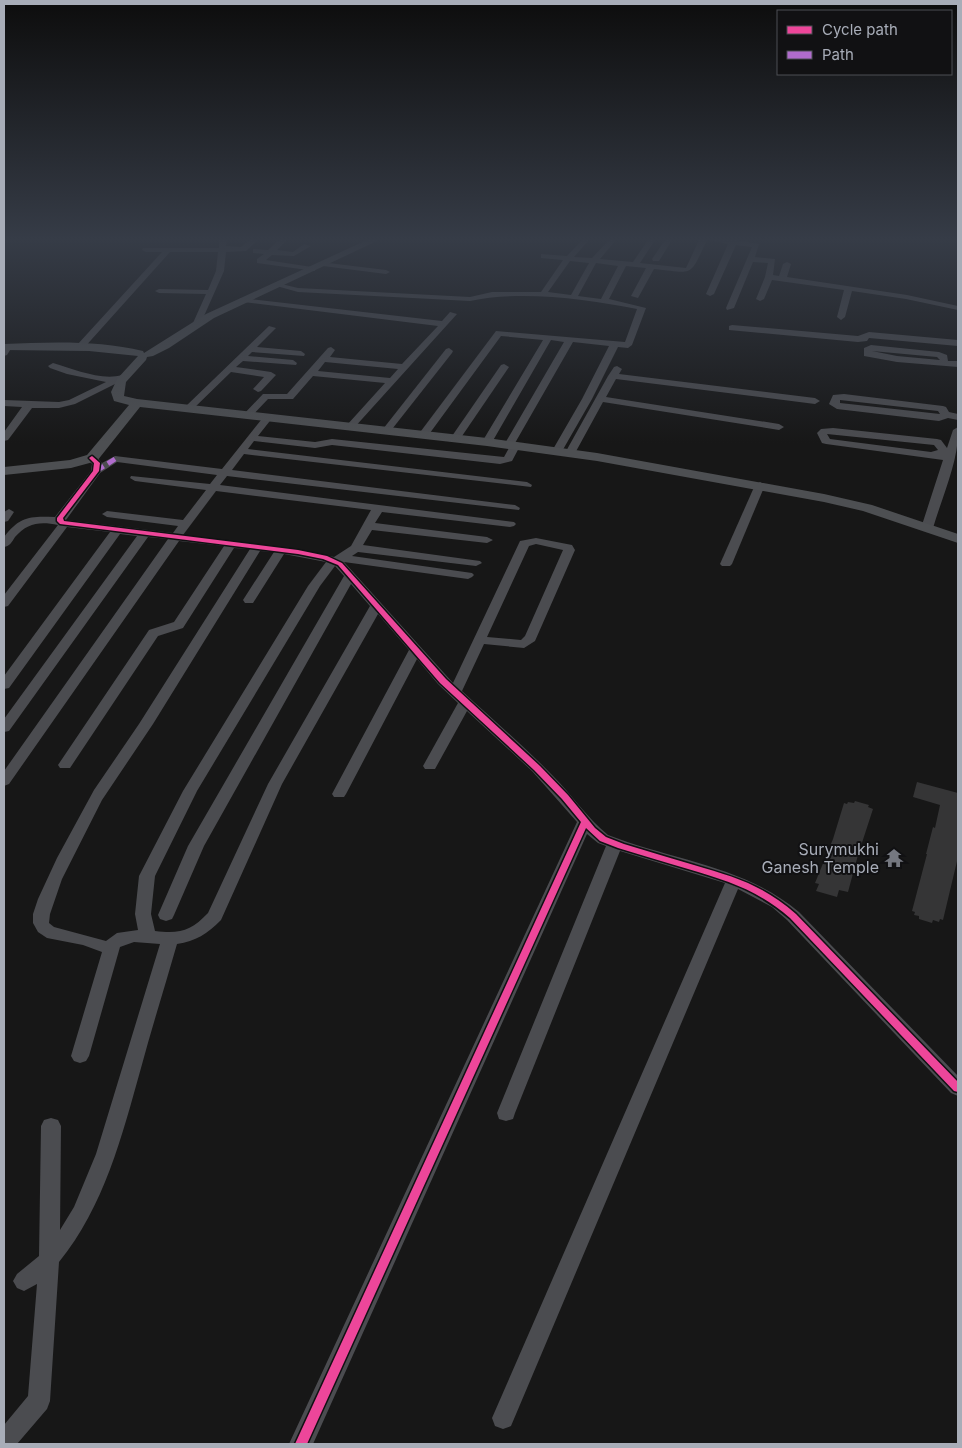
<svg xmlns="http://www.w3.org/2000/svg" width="962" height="1448" viewBox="0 0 962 1448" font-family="Inter,sans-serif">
<rect width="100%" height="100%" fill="#171717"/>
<g fill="#353536">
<path d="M917,782L958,793V857L943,920L940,919L939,922L933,920L932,923L919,919V916L914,915L915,912L912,911L927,854H926L933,827L935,828L940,805L913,797Z"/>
<path d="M855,801L869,805L868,807L873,809L858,855L848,892L839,890L837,897L816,891L819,884L815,883L833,839L844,803L847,804L848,802L854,803Z"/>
</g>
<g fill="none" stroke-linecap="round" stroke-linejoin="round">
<g fill="#4b4c50" fill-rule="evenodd">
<path d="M219,240H227L226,246L241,247L250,240H258L246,251L226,252L224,271L200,325L193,323L206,294L159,293L155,291L159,289L208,290L216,271L218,252H170L83,349H77V345L162,252H146L142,250L143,248H219Z"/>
<path d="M279,240H287L277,250L293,252L304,244L311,246L294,256L272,255L266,260L312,267H315V271L257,263V259L264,254L253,253V249L268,250Z"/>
<path d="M582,240H589L574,257L592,258L609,240H616L600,259L633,262L648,240H655L640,263L686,268L699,240H707C689,278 695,273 654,269L638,298L631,296L646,268L626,266L609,299L646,308L632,345L628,348L618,347L592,399L561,453H553L552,451L582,399L609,346L573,342L515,443L520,446L512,461L500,464L332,445L315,448L254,441L248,449L527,482L532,485L531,487L244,454L232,470L515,505L520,508L519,510L227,476L220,485L514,522L516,524L514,526L510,527L382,512L375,523L487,537L493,540L487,543L372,530L363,545L480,561L482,563L476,566L358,552L352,556L472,573L474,575L472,577L468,579L344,562L453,683L520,541L536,538L572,545L575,550L535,641L524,648L484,644L462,691C492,719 524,746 553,776C572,795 587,818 608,835C672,860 745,866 799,912L958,1076V1096L951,1093L787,920L772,907L738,889L511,1426L503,1429L495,1426L492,1418L725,883L620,851L515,1113L513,1119L506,1121L499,1119L497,1113L606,846L598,843L587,834L313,1444H289L577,822L532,771L467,711L435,769H425L423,766L458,703L438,684L417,659L346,794L344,797H334L332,794L409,650L378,614L282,784L221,920C207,934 196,941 177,944C165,986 152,1027 141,1068C122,1136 104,1207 59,1262L50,1401L47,1409L17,1444H4V1425L28,1396L37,1284L24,1291L17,1288L13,1281L17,1274L39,1256L41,1126L44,1120L51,1118L58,1120L61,1126L60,1230L74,1207L96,1154L160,944L134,942L120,947L89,1056L86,1061L80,1063L74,1061L71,1056L102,952L83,945L47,938L38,932L33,923V914L38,899L57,858L94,790L139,724L250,549L234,548L183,628L158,636L70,768H60L58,765L149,630L174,622L224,546L179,541L9,784L4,786V771L168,539L148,537L9,731L4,732V719L137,536L120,534L9,688L4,689V676L110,532L67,527L8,606L4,607V595L58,525C40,521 27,523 15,537C12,542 10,546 4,547V537C20,516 30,516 55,517L91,471L92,464L87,458L88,456H96L102,463L115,456L222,469L265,415L268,414L273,417L258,436L315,442L332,439L504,457L509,448L504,445L564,342L551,340L491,444L487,445L482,442L543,340L501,336L427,437H419L418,435L496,331L625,342L637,309C587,299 520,290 470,301L298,292L273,285L277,283L298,288L470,297L492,292H541L563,260L541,258V254L567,256ZM570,261L589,263L571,295L548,292ZM596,263L618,266L601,299L578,296ZM117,462L217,475L210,484L131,476L130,478L135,481L206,490L183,520L107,511L102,514L107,517L178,526L173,533L66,520L100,473ZM216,491L371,510L351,546L334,557L298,549L183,535ZM536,544L563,550L525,636L521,640L487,637L529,546ZM260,551L274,552L243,600L245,603H253L284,554L326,562L308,586L183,791L139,876L135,914L138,930L117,933L106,941L54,927L49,923L50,914L62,879L102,800L153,724ZM335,566L344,576L188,846L158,915L160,919L166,921L172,919L174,915L204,846L351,584L370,606L268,784L208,913C191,931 180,934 155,931L151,914L155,876L197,791L320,586Z"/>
<path d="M665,240H672L659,261H653L652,259Z"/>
<path d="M709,240H737L759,244L755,257L775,259L773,275L779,276L783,264L787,262L791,264L787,277L907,295L958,306V310L906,299L852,291L845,317L841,320L837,317L844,290L772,280L764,299L760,301L756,299L765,277L768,263L753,262L734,308L727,310L726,308L752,247L736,245L714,294L710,296L706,294L728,244Z"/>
<path d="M320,262L386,270L390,272L386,274L323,266H320Z"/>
<path d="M240,298L442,321L450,312L457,314L353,429H347V425L385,383L313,376L293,399H268L251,417L248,418L243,415L263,394H287L328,348L331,347L335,350L330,357L402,364L438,326L243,302H240ZM325,362L398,369L390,378L318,371Z"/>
<path d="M732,325L858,336L869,332L958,340V346L869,338L867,341L858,342L729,330V326Z"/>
<path d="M269,326L276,328L257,347L301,351L305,354L304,356L252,352L248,356L293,360L297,363L296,365L243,361L236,367L271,372L276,375L261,391L258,392L253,389L264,377L231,372L192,410H186V406Z"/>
<path d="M8,344L12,347L7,355L4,356V347Z"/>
<path d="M871,345L939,352L947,355L948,361H958V367L897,362L864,356V348ZM872,351L937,357L940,360L897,356Z"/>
<path d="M449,348L453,351L452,353L389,433H383V429L446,349Z"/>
<path d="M53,363C74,369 101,381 122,375L127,378L75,404L59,408H32L8,440L4,441V432L22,407L4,406V400L59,402L69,400L106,382L67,374L50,368L48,366Z"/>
<path d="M504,364L509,367L460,439L455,442L451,441L450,439L501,365Z"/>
<path d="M617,366L622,369L619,374L815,398L820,401L815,404L616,379L606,397L779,424L784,427L779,430L603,402L574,455H566L565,453L608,376L614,367Z"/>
<path d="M844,394L943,406L946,407L949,412L958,414V420L948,418L939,421L837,409L829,404L833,395ZM840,400L938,411L940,414L840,403Z"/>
<path d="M958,427C960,458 942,497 933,528L927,531L921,528L943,460L826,444L822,443L817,433L821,429L833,428L937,439L941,440L947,448L953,430ZM827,434L934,445L938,450L931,452L830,439Z"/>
<path d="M760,482L765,485L732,564L730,566H722L720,564L755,485Z"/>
<path d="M9,509L14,512L8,521L4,522V512Z"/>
</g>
<path fill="#4d4f52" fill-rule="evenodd" d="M367,240H379L214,318L169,348L153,356L147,357L146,360L126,382L124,396L137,399L487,438L597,453L824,494L872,505L958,534V543L863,511L824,502L597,461L487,446L140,407L97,461L71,468L4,475V467L70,460L87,455L129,405L114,401L111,392L117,379L138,356L89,351L4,350V344C49,342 99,340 143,351L144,353L206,314Z"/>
<path stroke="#b06ccc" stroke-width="5" stroke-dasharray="9 5" stroke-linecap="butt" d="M96,471L115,459"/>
<g stroke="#111113" stroke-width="3">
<path id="cycleway" d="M92,456L100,463L99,471L63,518L64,521L298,550L327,556L342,563L446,679L540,766L568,795L595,828L606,837L624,844C647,851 670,858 694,865C735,877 763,885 796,914L958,1082V1092L954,1091L790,918C757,890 729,881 688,869C664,862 641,855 618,848L600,841L586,828L307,1444H295L581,822L562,799L534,770L440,683L338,565L323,559L298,554L60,524L57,521V518L93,471L94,463L89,458Z"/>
</g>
<use href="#cycleway" fill="#ed469a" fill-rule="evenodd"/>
</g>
<linearGradient id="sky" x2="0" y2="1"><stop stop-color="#0d0d0d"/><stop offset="0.54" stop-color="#363c47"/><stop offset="1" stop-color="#363c47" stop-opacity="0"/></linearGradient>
<rect width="962" height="443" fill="url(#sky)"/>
<defs>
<g id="temple-bare" transform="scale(1.5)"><path d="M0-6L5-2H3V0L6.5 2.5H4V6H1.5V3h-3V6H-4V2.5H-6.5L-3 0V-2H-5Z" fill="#757880" stroke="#111113" stroke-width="2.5" paint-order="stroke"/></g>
</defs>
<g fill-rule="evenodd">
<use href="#temple-bare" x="894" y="858"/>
</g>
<g text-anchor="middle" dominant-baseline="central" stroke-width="4" stroke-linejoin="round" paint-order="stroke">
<g font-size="16" fill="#a8adb8" stroke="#111113" text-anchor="end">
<text x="879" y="849">Surymukhi<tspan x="879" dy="18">Ganesh Temple</tspan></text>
</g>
</g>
<rect width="962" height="1448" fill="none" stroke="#a8adb8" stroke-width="10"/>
<rect x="777" y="10" width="175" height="65" fill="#111113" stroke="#4d4f55"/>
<rect x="787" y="26" width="25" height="8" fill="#ed469a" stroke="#4d4f55"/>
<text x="822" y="35" font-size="15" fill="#a8adb8">Cycle path</text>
<rect x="787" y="51" width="25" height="8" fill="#b06ccc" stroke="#4d4f55"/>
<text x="822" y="60" font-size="15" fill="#a8adb8">Path</text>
</svg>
